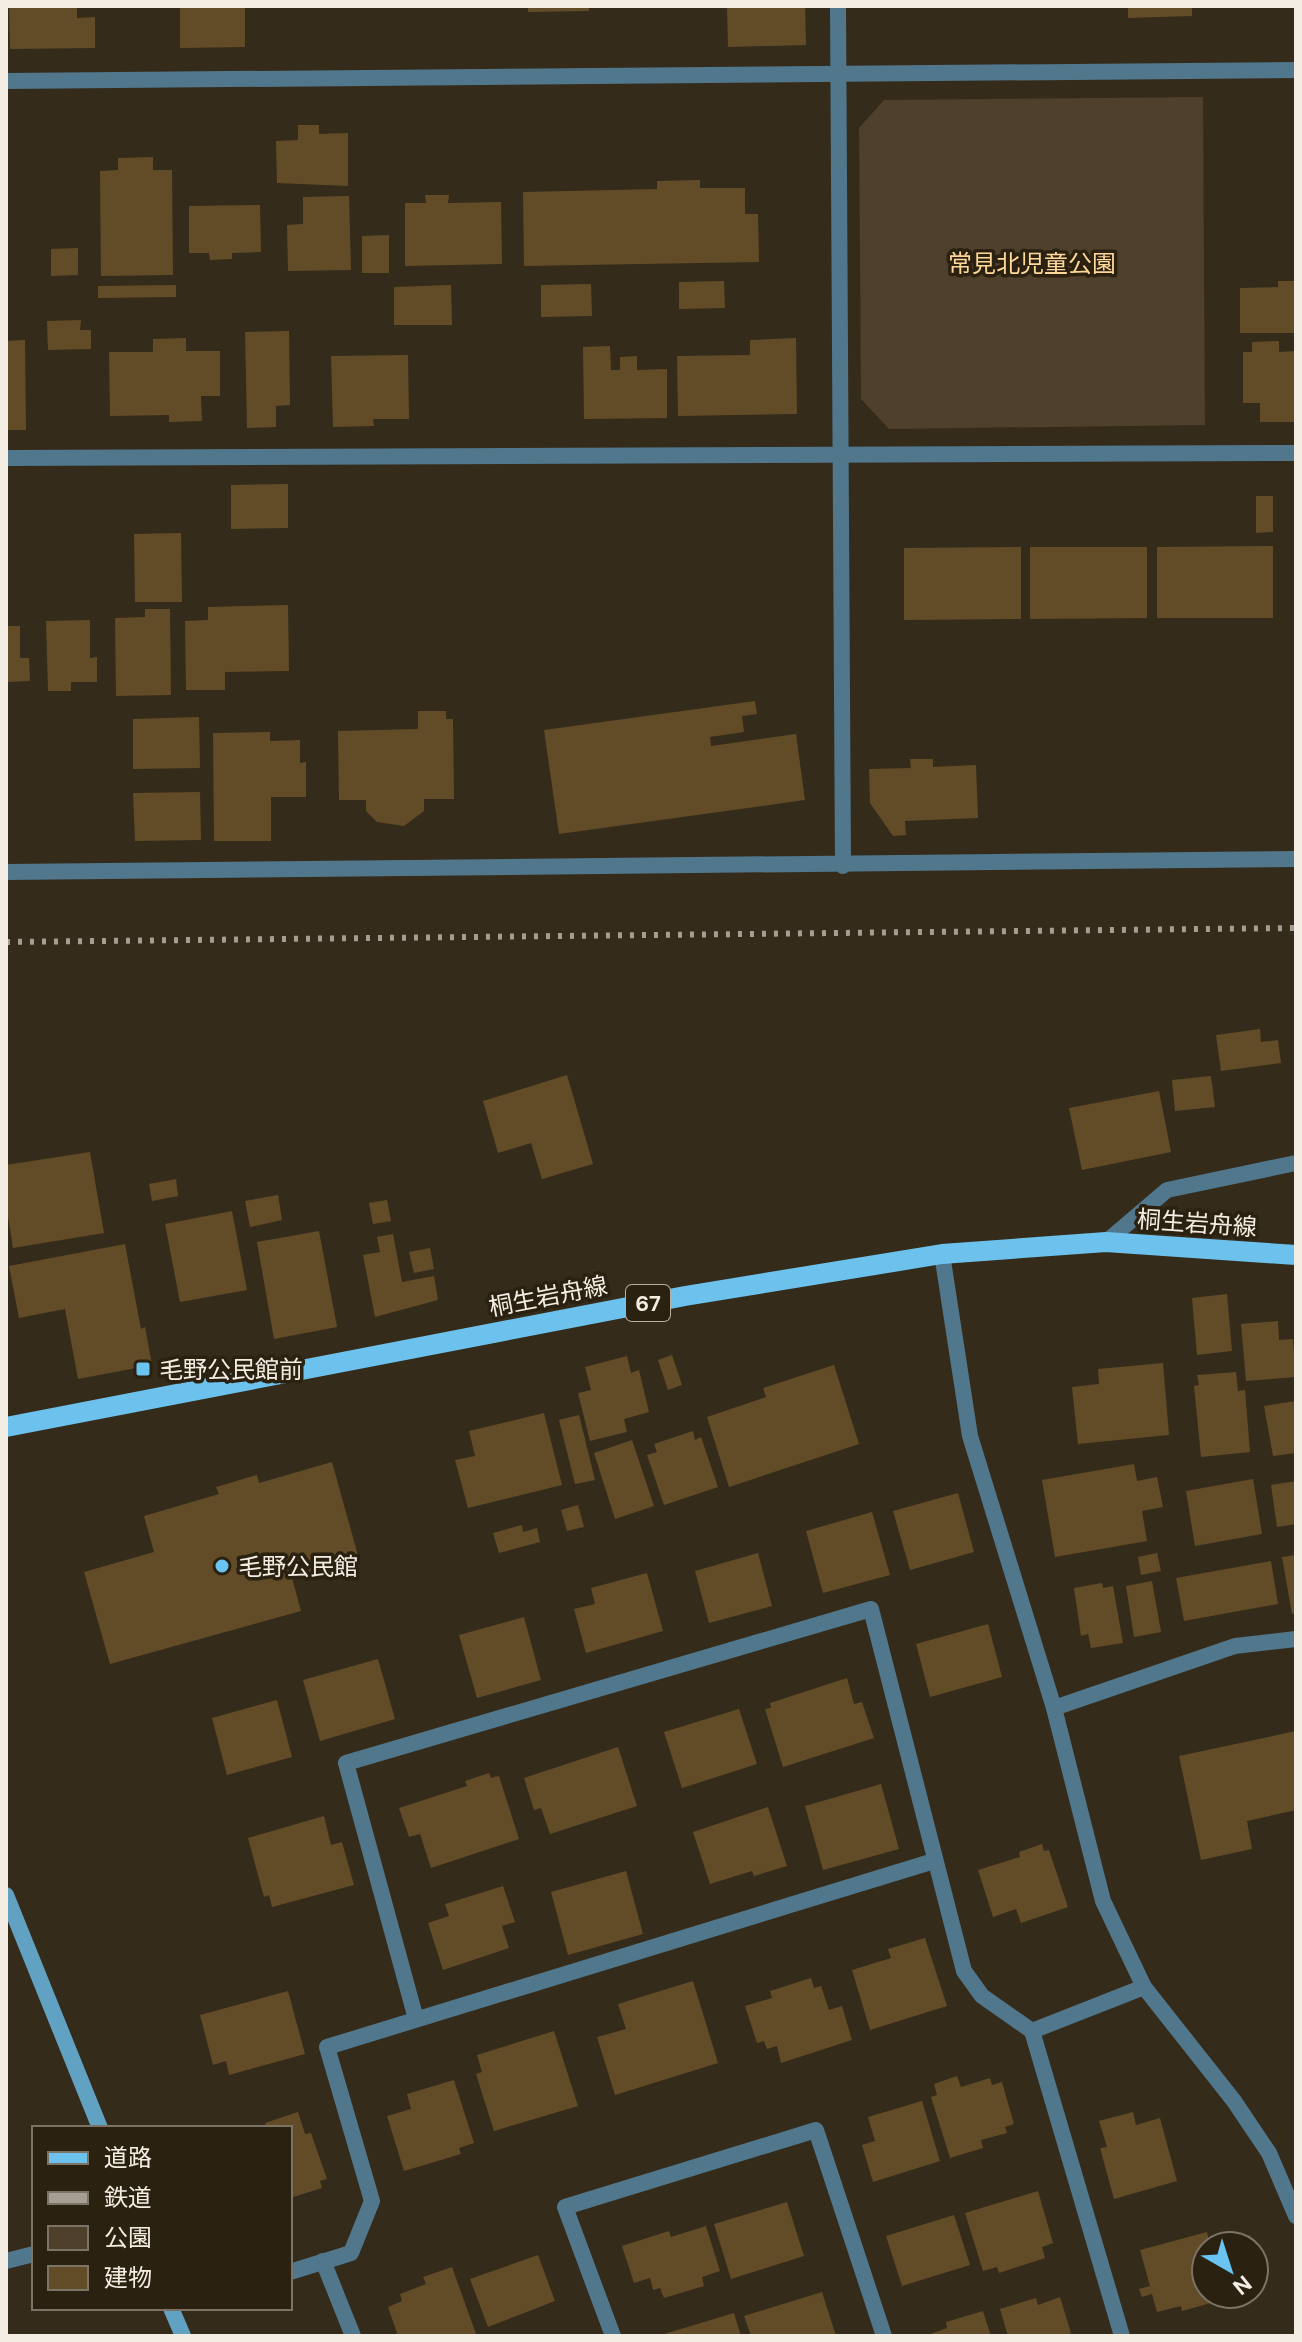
<svg xmlns="http://www.w3.org/2000/svg" width="1302" height="2342" viewBox="0 0 1302 2342" font-family="'DM Sans','Noto Sans JP',sans-serif">
<rect width="100%" height="100%" fill="#352b1b"/>
<path fill="#4e402a" d="M1203,97L1205,425L889,429L861,399L859,128L884,100Z"/>
<g fill="#624c27">
<path d="M9,6H77V18L95,17V48L10,49Z"/>
<path d="M180,6H245V47L180,48Z"/>
<path d="M528,6H589V11L528,12Z"/>
<path d="M727,6H805L806,45L728,47Z"/>
<path d="M1128,6H1192V16L1128,18Z"/>
<path d="M298,125H319V134L348,133V186L277,183L276,141L298,140Z"/>
<path d="M153,157V170H172L173,275L101,276L100,171L118,170V158Z"/>
<path d="M700,180V188H745V214H758L759,262L524,266L523,192L657,189V181Z"/>
<path d="M425,195H449L448,203L501,202L502,264L405,266V203H426Z"/>
<path d="M349,196L351,270L288,271L287,225L303,224V197Z"/>
<path d="M260,205L261,252L232,253V259L210,260L209,253H189V206Z"/>
<path d="M389,235V273H362V236Z"/>
<path d="M78,248V275L51,276V249Z"/>
<path d="M724,281L725,308L679,309V282Z"/>
<path d="M1278,281H1296V333H1240V288L1278,287Z"/>
<path d="M591,284L592,316L541,317V285Z"/>
<path d="M176,285V297L98,298V286Z"/>
<path d="M451,285L452,325H394V287Z"/>
<path d="M81,320L80,330H91V349L48,350L47,321Z"/>
<path d="M289,331L290,405L276,406V427L247,428L245,332Z"/>
<path d="M186,338V351H220V396H201L202,421L169,422V415L110,416L109,352H153V339Z"/>
<path d="M796,338L797,414L678,416L677,356L750,355V340Z"/>
<path d="M25,340L26,430H6V341Z"/>
<path d="M1279,341V352L1296,351V422H1260V403H1243V352H1252V342Z"/>
<path d="M610,346L611,370H620V357L637,356V370L667,369V418L584,419L583,347Z"/>
<path d="M408,355L409,419H373L374,426L333,427L331,356Z"/>
<path d="M288,484V528L231,529V485Z"/>
<path d="M1256,496H1273V532L1256,533Z"/>
<path d="M181,533L182,602H135L134,534Z"/>
<path d="M1273,546V618H1157V547Z"/>
<path d="M1021,547V619L904,620V548Z"/>
<path d="M1030,547H1147V618L1030,619Z"/>
<path d="M288,605L289,671L225,672V690H186L185,621L208,620V607Z"/>
<path d="M145,609H170L171,695L116,696L115,618L145,617Z"/>
<path d="M90,620V658L97,657V682H71V691H48L46,621Z"/>
<path d="M6,626H20V658H29L30,681L6,682Z"/>
<path d="M755,701L757,714L742,716L744,732L710,737L711,746L796,734L805,800L559,834L544,730Z"/>
<path d="M418,711H446V719H453L454,799H424V811L404,826L377,822L366,811V800H339L338,731L418,729Z"/>
<path d="M199,717L200,768L133,769V719Z"/>
<path d="M270,732V741L300,740V763L306,762V797H271V841H214L213,733Z"/>
<path d="M910,759H933V767L976,765L978,818L905,821L906,835L893,836L870,803L869,769L911,768Z"/>
<path d="M200,792L201,840L135,841L133,793Z"/>
<path d="M1260,1029L1261,1042L1278,1040L1281,1063L1221,1071L1216,1035Z"/>
<path d="M567,1075L593,1164L542,1179L531,1143L498,1153L483,1101Z"/>
<path d="M1211,1076L1215,1107L1175,1111L1172,1080Z"/>
<path d="M1159,1091L1171,1152L1082,1170L1069,1108Z"/>
<path d="M90,1152L104,1233L13,1248L6,1204V1165Z"/>
<path d="M176,1179L178,1196L152,1201L149,1184Z"/>
<path d="M278,1195L282,1220L250,1227L245,1201Z"/>
<path d="M387,1200L391,1221L373,1224L369,1203Z"/>
<path d="M232,1211L247,1290L180,1302L165,1224Z"/>
<path d="M319,1231L337,1327L274,1339L257,1242Z"/>
<path d="M393,1234L402,1282L434,1276L438,1300L375,1317L363,1255L380,1252L377,1237Z"/>
<path d="M125,1244L141,1329L145,1327L152,1365L78,1379L65,1309L19,1318L9,1266Z"/>
<path d="M430,1248L434,1269L414,1273L409,1252Z"/>
<path d="M1227,1294L1232,1351L1197,1355L1192,1298Z"/>
<path d="M1278,1321L1279,1340L1293,1339L1296,1377L1246,1381L1241,1324Z"/>
<path d="M672,1355L682,1385L668,1390L658,1360Z"/>
<path d="M627,1356L631,1373L639,1370L649,1412L624,1419L627,1432L590,1441L578,1393L591,1390L585,1367Z"/>
<path d="M1163,1363L1169,1435L1078,1444L1072,1387L1099,1384L1098,1369Z"/>
<path d="M834,1365L859,1444L729,1487L707,1417L766,1397L763,1388Z"/>
<path d="M1236,1372L1238,1391L1245,1390L1250,1452L1201,1457L1194,1386L1199,1385L1197,1375Z"/>
<path d="M1296,1401V1453L1273,1456L1264,1406Z"/>
<path d="M544,1413L562,1485L468,1508L455,1460L475,1456L469,1431Z"/>
<path d="M579,1415L595,1480L575,1484L559,1420Z"/>
<path d="M693,1431L695,1440L701,1437L718,1487L664,1505L647,1455L657,1452L654,1444Z"/>
<path d="M632,1440L654,1506L615,1519L594,1453Z"/>
<path d="M332,1462L359,1559L292,1578L301,1611L110,1664L84,1572L154,1552L144,1516L219,1494L216,1487L257,1475L259,1483Z"/>
<path d="M1134,1464L1137,1481L1157,1477L1163,1507L1142,1511L1147,1541L1055,1557L1042,1480Z"/>
<path d="M1253,1479L1262,1534L1195,1546L1186,1491Z"/>
<path d="M1296,1481V1524L1277,1527L1271,1485Z"/>
<path d="M958,1493L974,1552L910,1570L893,1511Z"/>
<path d="M578,1505L584,1527L567,1531L561,1510Z"/>
<path d="M872,1512L890,1575L823,1593L806,1531Z"/>
<path d="M522,1525L523,1532L537,1528L540,1542L499,1553L493,1533Z"/>
<path d="M758,1553L772,1606L709,1623L695,1571Z"/>
<path d="M1157,1553L1161,1571L1141,1575L1138,1557Z"/>
<path d="M1296,1555V1613L1292,1614L1282,1557Z"/>
<path d="M1271,1561L1278,1604L1184,1621L1176,1578Z"/>
<path d="M647,1573L663,1631L586,1653L574,1609L595,1604L591,1588Z"/>
<path d="M1152,1581L1161,1632L1134,1637L1126,1586Z"/>
<path d="M1102,1583L1103,1588L1113,1586L1123,1643L1091,1648L1088,1634L1081,1636L1074,1588Z"/>
<path d="M524,1617L541,1680L477,1698L459,1635Z"/>
<path d="M988,1624L1002,1677L930,1697L916,1644Z"/>
<path d="M378,1659L395,1719L320,1741L303,1680Z"/>
<path d="M847,1678L854,1704L862,1702L874,1738L783,1767L765,1709L771,1708L770,1703Z"/>
<path d="M277,1700L292,1757L227,1775L212,1718Z"/>
<path d="M739,1709L757,1764L682,1788L664,1732Z"/>
<path d="M1296,1731V1810L1247,1821L1252,1849L1201,1860L1179,1756Z"/>
<path d="M618,1747L637,1806L550,1834L541,1808L534,1810L524,1778Z"/>
<path d="M489,1773L491,1778L499,1776L519,1839L431,1868L420,1834L409,1837L399,1808L467,1786L465,1781Z"/>
<path d="M881,1784L899,1849L823,1870L805,1806Z"/>
<path d="M768,1807L787,1866L754,1876L752,1871L710,1884L693,1832Z"/>
<path d="M324,1816L331,1845L342,1842L354,1885L272,1907L269,1895L264,1897L248,1838Z"/>
<path d="M1042,1844L1044,1851L1049,1850L1068,1907L1021,1923L1016,1909L993,1917L978,1870L1020,1857L1019,1852Z"/>
<path d="M626,1871L643,1934L568,1955L551,1892Z"/>
<path d="M503,1886L515,1922L502,1926L509,1948L443,1970L428,1923L449,1916L445,1904Z"/>
<path d="M925,1938L947,2006L870,2030L852,1970L891,1958L888,1949Z"/>
<path d="M811,1978L814,1988L821,1986L829,2010L842,2006L852,2040L781,2063L777,2046L767,2049L764,2041L757,2043L745,2006L772,1998L770,1991Z"/>
<path d="M693,1981L718,2063L615,2095L597,2037L626,2029L618,2004Z"/>
<path d="M288,1991L305,2054L229,2075L226,2061L213,2065L200,2015Z"/>
<path d="M554,2031L578,2106L494,2131L476,2074L482,2072L477,2055Z"/>
<path d="M957,2076L961,2087L990,2078L992,2085L1002,2082L1014,2124L1005,2127L1007,2133L981,2140L983,2148L950,2158L931,2097L937,2095L934,2084Z"/>
<path d="M454,2080L474,2143L459,2148L461,2154L404,2171L387,2116L411,2109L407,2094Z"/>
<path d="M922,2101L940,2161L873,2182L862,2145L875,2141L868,2117Z"/>
<path d="M298,2112L305,2134L311,2133L327,2179L320,2181L322,2188L290,2198V2128H267L265,2123Z"/>
<path d="M1133,2112L1136,2125L1160,2118L1177,2181L1114,2199L1100,2148L1107,2147L1099,2121Z"/>
<path d="M1038,2191L1053,2243L1042,2247L1045,2258L999,2273L997,2267L983,2271L965,2213Z"/>
<path d="M787,2202L804,2256L731,2279L714,2224Z"/>
<path d="M954,2215L970,2265L902,2286L886,2236Z"/>
<path d="M706,2226L720,2271L702,2277L704,2286L664,2298L660,2288L653,2290L650,2278L634,2283L622,2246L669,2231L671,2237Z"/>
<path d="M1207,2232L1210,2246H1206V2294H1223L1225,2299L1182,2311L1181,2306L1157,2312L1152,2294L1142,2297L1139,2289L1150,2286L1140,2250Z"/>
<path d="M538,2255L555,2301L488,2327L470,2279Z"/>
<path d="M452,2267L476,2334L398,2336L388,2307L402,2301L400,2294L426,2284L423,2277Z"/>
<path d="M822,2292L836,2336H751L744,2316Z"/>
<path d="M1060,2297L1071,2333L1066,2336H1008L1000,2309L1036,2298L1038,2305Z"/>
<path d="M983,2311L991,2336H925L947,2328L946,2322Z"/>
<path d="M734,2313L741,2336H661V2335Z"/>
</g>
<g fill="none" stroke-linecap="round" stroke-linejoin="round">
<path stroke="#50778c" stroke-width="16" d="M1054,1708L1235,1646L1296,1639"/>
<g stroke="#50778c" stroke-width="16">
<path d="M838,6L843,866"/>
<path d="M6,81L1296,70"/>
<path d="M6,458L1296,453"/>
<path d="M6,872L1296,859"/>
<path d="M1106,1242L1167,1190L1296,1163"/>
<path d="M942,1254L970,1436L1054,1708L1103,1901L1144,1987L1234,2101L1269,2153L1296,2216"/>
<path d="M416,2019L346,1763L871,1609L964,1971L982,1996L1032,2031L1144,1987"/>
<path d="M1032,2031L1122,2336"/>
<path d="M6,2261L34,2254"/>
<path d="M323,2261L353,2336"/>
<path d="M290,2272L351,2253L372,2201L327,2047L934,1861"/>
<path d="M613,2336L565,2207L816,2130L884,2336"/>
</g>
<g stroke="#61a1c2" stroke-width="16">
<path d="M6,1895L100,2128"/>
<path d="M171,2308L183,2336"/>
</g>
<path stroke="#6cc2ec" stroke-width="20" d="M6,1427L685,1296L942,1254L1106,1242L1296,1255"/>
<path stroke="#a69e92" stroke-width="6" stroke-dasharray="4 8" stroke-linecap="butt" d="M6,942L1296,928"/>
</g>
<g fill="#69c4f1" stroke="#2b2111" stroke-width="3">
<rect x="135" y="1361" width="16" height="16" rx="4"/>
<circle cx="222" cy="1566" r="8"/>
</g>
<g text-anchor="middle" dominant-baseline="central" stroke-width="7" stroke-linejoin="round" paint-order="stroke">
<rect fill="#2b2111" stroke="#b8b0a4" stroke-width="2" x="626" y="1285" width="44" height="36" rx="6"/>
<g font-size="22" font-weight="bold" fill="#f4ede3">
<text x="648" y="1303">67</text>
</g>
<g font-size="24" fill="#ffd799" stroke="#2b2111">
<text x="1032" y="263">常見北児童公園</text>
</g>
<g font-size="24" fill="#f4ede3" stroke="#2b2111">
<text transform="translate(1197 1223) rotate(4)">桐生岩舟線</text>
<text transform="translate(548 1296) rotate(-11)">桐生岩舟線</text>
</g>
<g font-size="24" fill="#f4ede3" stroke="#2b2111" text-anchor="start">
<text x="159" y="1369">毛野公民館前</text>
<text x="238" y="1566">毛野公民館</text>
</g>
</g>
<rect width="1302" height="2342" fill="none" stroke="#f4ede3" stroke-width="16"/>
<rect x="32" y="2126" width="260" height="184" fill="#2b2111" stroke="#7b7365" stroke-width="2"/>
<rect x="48" y="2152" width="40" height="12" fill="#6cc2ec" stroke="#7b7365" stroke-width="2"/>
<text x="104" y="2166" font-size="24" fill="#f4ede3">道路</text>
<rect x="48" y="2192" width="40" height="12" fill="#a69e92" stroke="#7b7365" stroke-width="2"/>
<text x="104" y="2206" font-size="24" fill="#f4ede3">鉄道</text>
<rect x="48" y="2226" width="40" height="24" fill="#4e402a" stroke="#7b7365" stroke-width="2"/>
<text x="104" y="2246" font-size="24" fill="#f4ede3">公園</text>
<rect x="48" y="2266" width="40" height="24" fill="#624c27" stroke="#7b7365" stroke-width="2"/>
<text x="104" y="2286" font-size="24" fill="#f4ede3">建物</text>
<g transform="translate(1230 2270) rotate(141)"><circle r="38" fill="#2b2111" stroke="#7b7365" stroke-width="2"/>
<path d="M0-6L14 30L0 20L-14 30Z" fill="#69c4f1"/>
<text y="-12" font-size="22" font-weight="bold" text-anchor="middle" fill="#f4ede3">N</text>
</g>
</svg>
